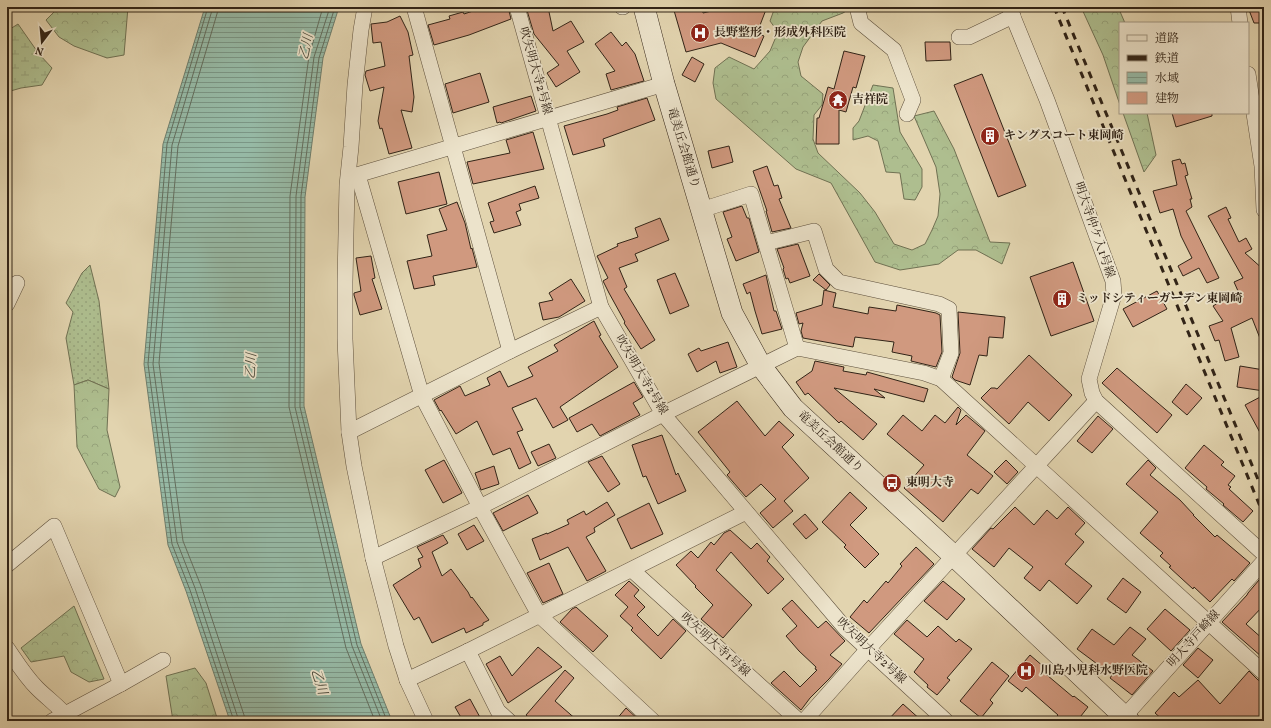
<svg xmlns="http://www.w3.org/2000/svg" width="1271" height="728" viewBox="0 0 1271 728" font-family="Vollkorn,'Noto Serif JP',serif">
<defs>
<pattern id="grass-dots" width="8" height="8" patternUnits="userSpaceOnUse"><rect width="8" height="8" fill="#aebe8f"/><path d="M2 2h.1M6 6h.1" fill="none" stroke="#96a37b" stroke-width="1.8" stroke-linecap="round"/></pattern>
<pattern id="forest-crowns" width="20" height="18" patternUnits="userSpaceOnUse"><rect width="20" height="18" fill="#aebe8f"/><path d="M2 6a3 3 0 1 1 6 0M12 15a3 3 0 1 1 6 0" fill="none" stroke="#96a37b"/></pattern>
<pattern id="wetland-marsh" width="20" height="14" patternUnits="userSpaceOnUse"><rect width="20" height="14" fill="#aebe8f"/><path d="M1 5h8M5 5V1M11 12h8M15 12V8" fill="none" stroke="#96a37b"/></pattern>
<pattern id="water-rules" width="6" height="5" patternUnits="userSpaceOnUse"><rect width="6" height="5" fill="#96b9a5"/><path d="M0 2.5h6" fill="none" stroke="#7b9685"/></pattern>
</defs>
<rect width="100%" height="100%" fill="#e2d4af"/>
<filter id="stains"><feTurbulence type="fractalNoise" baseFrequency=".005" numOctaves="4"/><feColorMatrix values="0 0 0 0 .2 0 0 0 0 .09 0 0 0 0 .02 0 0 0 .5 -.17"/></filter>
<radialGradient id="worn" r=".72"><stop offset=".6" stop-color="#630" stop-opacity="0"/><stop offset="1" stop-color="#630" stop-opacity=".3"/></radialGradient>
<path fill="url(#grass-dots)" stroke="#707153" d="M90,265L99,301L109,389L88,380L74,385L66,338L73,312L66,303L82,273Z"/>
<g fill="url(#forest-crowns)" stroke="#707153">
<path d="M59,7H128L124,55L107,58L74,46L59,37L46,20Z"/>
<path d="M775,7H852L843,13L822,21L803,47L798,62L801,76L823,94L822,105L814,115L813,139L818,153L860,193L875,212L894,244L912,250L925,244L932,230L938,216L940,194L936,167L914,116L934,111L954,149L990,242L1010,243L1002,264L976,250H958L939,264L900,270L875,262L831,183L796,169L716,99L713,83L715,68L729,57L754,69L770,51L778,32L770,21Z"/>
<path d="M1081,7H1118L1125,23H1120V105L1103,55Z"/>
<path d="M873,85L893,88L900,132L922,169V187L915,200L904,199L900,173L886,172L878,141L868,136L853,140V128L859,121Z"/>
<path d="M1123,113H1147L1156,155L1144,172Z"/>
<path d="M88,380L109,389L107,430L120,487L115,497L99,489L77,447L74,385Z"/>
<path d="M74,606L104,679L89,682L71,672L64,656L31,662L21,648Z"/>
<path d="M195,668L206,683L218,721H173L166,676Z"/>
</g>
<path fill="url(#wetland-marsh)" stroke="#707153" d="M18,24L39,54L52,68L42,85L21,88L7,92V31Z"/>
<path fill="url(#water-rules)" stroke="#6e7d6c" d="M205,7H339L323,58L305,197L304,406L361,644L392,721H230L186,591L168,545L144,364L163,144Z"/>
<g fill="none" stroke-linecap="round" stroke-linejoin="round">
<g stroke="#646e5e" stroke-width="1">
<path d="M208,7L167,144L148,364L172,544L190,590L234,721"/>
<path d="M213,7L172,145L153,364L177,542L195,588L239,721"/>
<path d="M219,7L178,146L159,363L183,541L201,586L244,715L245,721"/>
<path d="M323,7L309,56L290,196L289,407L346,648L375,721"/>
<path d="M330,7L314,57L296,196L295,407L352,646L382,721"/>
<path d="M335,7L319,58L301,196L300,407L357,645L387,721"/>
</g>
</g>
<g fill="#d0997f" stroke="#322417">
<path d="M485,7H508L511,19L469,35L434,45L428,25L450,19L449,16L463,12L464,14Z"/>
<path d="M526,7H548L553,31L571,21L584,42L567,51L580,72L556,87L547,73L559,65L534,34Z"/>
<path d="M673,7H702L703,13L728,7H767L757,33L764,36L755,57L721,43L686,52Z"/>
<path d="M1258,7H1264V23H1254L1249,10Z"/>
<path d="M400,16L408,32L413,55L409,56L414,97L412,112L401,110L412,148L389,154L382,128L380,129L378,121L384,87L370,91L365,75L366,71L385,66L381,42L373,43L371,24L387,22Z"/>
<path d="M611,32L622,46L626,42L635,54L644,81L611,90L606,74L615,71L595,44Z"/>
<path d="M925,42H950L951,60L926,61Z"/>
<path d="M844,51L865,56L856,88L853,87L846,112L839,110V144H816L817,118H819L828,87L834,89Z"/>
<path d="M692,57L704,64L695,82L682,75Z"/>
<path d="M480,73L489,102L453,113L445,84Z"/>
<path d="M982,74L1026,186L998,197L954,85Z"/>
<path d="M531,96L536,111L501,123L500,122L497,123L493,107Z"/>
<path d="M647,98L655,120L603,139L605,146L573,155L564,126L607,114L618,110L617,107Z"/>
<path d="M1172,113H1212V116L1176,127Z"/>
<path d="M533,132L544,169L473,184L467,162L510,153L506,140Z"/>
<path d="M729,146L733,162L712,168L708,151Z"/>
<path d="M1180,159L1182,164L1185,163L1188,175L1185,176L1192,199H1190L1192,207L1186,211L1219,278L1207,283L1199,268L1183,276L1178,266L1192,258L1181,236L1173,209L1160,213L1153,191L1177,185L1172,161Z"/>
<path d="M767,166L774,186L778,185L782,198L779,199L791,228L772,232L766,211H767L753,171Z"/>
<path d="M439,172L447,204L406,214L398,182Z"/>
<path d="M535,186L539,198L519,204L521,210L516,212L521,225L494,233L490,222L494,221L488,203Z"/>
<path d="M457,202L465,223L471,249L472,248L477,267L433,276L435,285L414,289L407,261L432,256L427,235L447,230L439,209Z"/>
<path d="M742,206L747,218H749L759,252L736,261L727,239L732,237L723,212Z"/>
<path d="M1226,207L1231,218L1228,219L1239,242L1246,238L1252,249L1245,253L1264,270V346H1263L1252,318L1231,328L1239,357L1225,361L1219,340L1215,341L1209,326L1223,321L1213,306L1238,291L1234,282L1243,278L1208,216Z"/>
<path d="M660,218L669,240L635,254L638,261L619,268L627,287L624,289L655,340L641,349L624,323L625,322L609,293L603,281L608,278L597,256L618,246L617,244L638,237L635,228Z"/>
<path d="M798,244L810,276L790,283L788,278L786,279L783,269L784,268L777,249Z"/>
<path d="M371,256L375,278L372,279L382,309L360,315L354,295V293L361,291L356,258Z"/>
<path d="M1073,262L1094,321L1051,336L1030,277Z"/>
<path d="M675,273L689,306L670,314L657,280Z"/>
<path d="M819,274L830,285L826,290L813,280Z"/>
<path d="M766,275L774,311H776L782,329L762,334L755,311L750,292L747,294L743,284Z"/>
<path d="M571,279L585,301L559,317L543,320L539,303L553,300L549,293Z"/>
<path d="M824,290L836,293L833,307L868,314L869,307L896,311L897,305L936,313L940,315L942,352L936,367L911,361L912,356L892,352L894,342L855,337L853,347L803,338L801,331L803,323L799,324L796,313L822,305Z"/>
<path d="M1157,291L1167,309L1133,327L1123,309Z"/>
<path d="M958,312L1005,317L1003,338L989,337L987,356L979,355L970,385L955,380L952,377L960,353Z"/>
<path d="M594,321L601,335L599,336L618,367L560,407L568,420L553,428L536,398L512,408L523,430L517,432L531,463L519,469L510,448L493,455L477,421L456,434L441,410L440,411L434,400L460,386L465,396L490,385L487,378L500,371L508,387L533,376L528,367L558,351L554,345Z"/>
<path d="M728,342L737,367L720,373L716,361L697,372L688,354L699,348L701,351Z"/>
<path d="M1029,355L1072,395L1049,421L1028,402L1009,424L981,398L991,388H995L997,389Z"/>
<path d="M815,361L844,367L843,371L866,375L867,372L928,389L924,402L874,389L885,398L834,388L877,424L863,440L841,421L839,423L808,393L805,395L796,382L812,371Z"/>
<path d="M1240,366L1264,370V391L1237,387Z"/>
<path d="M1117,368L1172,415L1157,433L1102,383Z"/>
<path d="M634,382L643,397L633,403L640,415L600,436L592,424L577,432L569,418Z"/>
<path d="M1186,384L1202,398L1187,415L1172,402Z"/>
<path d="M1264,395V440L1245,405Z"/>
<path d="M737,401L765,436L779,421L794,435L782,447L809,478L784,501L793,511L773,528L760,513L776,499L761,484L746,497L727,475L730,472L698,432Z"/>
<path d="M958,407L961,410L956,425L966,415L985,431L967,455L993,476L978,494L971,489L943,522L904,488L924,465L887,434L903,415L922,431L935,415L945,423Z"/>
<path d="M1098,416L1113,429L1092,453L1077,441Z"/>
<path d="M662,435L676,475L678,473L686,491L658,504L646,476L643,477L632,445Z"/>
<path d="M549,444L556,458L538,466L531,452Z"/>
<path d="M1204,445L1224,462L1221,465L1235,476L1228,485L1231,487L1229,489L1253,511L1243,522L1223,505L1224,504L1206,489L1207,487L1185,468Z"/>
<path d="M602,456L620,484L608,492L588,462Z"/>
<path d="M444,460L462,493L443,503L425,470Z"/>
<path d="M1006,460L1018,472L1007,484L994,472Z"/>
<path d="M1148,460L1156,468L1150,475L1180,500L1194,515H1193L1215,537L1217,535L1250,563L1234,581L1232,579L1210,602L1194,587L1193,589L1169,567L1171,566L1160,556L1163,553L1140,533L1158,512L1126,484Z"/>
<path d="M494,466L499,484L481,490L475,473Z"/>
<path d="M850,492L867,508L850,525L879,554L865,568L844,547L846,545L822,522Z"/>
<path d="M528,495L538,513L503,531L493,513Z"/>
<path d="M607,502L615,515L594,528L595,532L586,537L606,571L587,581L568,547L540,560L532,539L547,533V534L569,524L567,520L584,511L586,515Z"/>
<path d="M649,503L663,534L631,549L617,519Z"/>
<path d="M1015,507L1034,525L1047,510L1057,519L1068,507L1085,523L1075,534L1084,542L1065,564L1092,586L1077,604L1049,580L1040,591L1024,578L1033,567L1009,548L994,567L972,549L991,528L993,529Z"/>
<path d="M805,514L818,529L806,539L793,524Z"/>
<path d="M474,525L484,541L467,550L458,534Z"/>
<path d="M730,530L751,549L757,543L770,557L767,561L784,579L768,594L731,552L716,570L752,605L723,638L701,619L713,605L695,587L696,586L676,565L691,551L698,558L711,542L714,545L724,533Z"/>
<path d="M443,535L448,543L432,552L442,576L451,569L468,592L471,598L472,597L489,620L483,623V625L466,633L464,628L432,643L419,617L414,620L393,585L421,567L418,559L423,557L417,547Z"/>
<path d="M916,547L934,564L869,633L850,617L864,600L867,603L886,581L888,583L902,566L900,564Z"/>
<path d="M549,563L563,594L543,603L527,573Z"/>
<path d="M1123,578L1141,592L1126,613L1107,599Z"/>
<path d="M1259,580L1264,584V605L1246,624L1264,640V661L1261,658L1262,657L1222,622L1247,595L1248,593Z"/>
<path d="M629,581L639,590L634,596L645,607L637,615L658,636L673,619L686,631L661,659L631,630L633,628L620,616L628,607L615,595Z"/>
<path d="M943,581L965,599L947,620L924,601Z"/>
<path d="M792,600L818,628L826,621L845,641L830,655L842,664L829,679L810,698L801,710L771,683L784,671L800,687L817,670L815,669L816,667L799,651L786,636L797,626L782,609Z"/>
<path d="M576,607L608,636L593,652L560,622L572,609Z"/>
<path d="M1165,609L1190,630L1171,651L1147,629Z"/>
<path d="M907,620L927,637L938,626L956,642L959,639L972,649L947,678L950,680L937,695L927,687L928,685L914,672L924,659L894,634Z"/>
<path d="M1130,627L1146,639L1132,655L1153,671L1132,695L1110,678L1112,675L1077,649L1092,629L1114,645Z"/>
<path d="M538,647L562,667L508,703L486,664L500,656L512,676Z"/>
<path d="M1198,648L1213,660L1198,678L1183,665Z"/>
<path d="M1030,655L1044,667L1041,670L1073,697L1074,696L1088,707L1077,721H1053L1058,715L1026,687L1022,692L1008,681Z"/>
<path d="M992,662L1009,676L990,700L993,703L981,718L960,701Z"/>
<path d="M565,670L574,678L555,701L578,721H533L526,715Z"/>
<path d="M1249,671L1258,680L1264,682V721H1164L1155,713L1174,692L1179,697L1198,680L1220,704Z"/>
<path d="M470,699L482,721H463L455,707Z"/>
<path d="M903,704L922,721H887Z"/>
<path d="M626,708L640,721H615Z"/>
</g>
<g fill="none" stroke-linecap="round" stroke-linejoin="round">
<g stroke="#5e503d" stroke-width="16">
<g id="street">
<path d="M365,7L361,30L355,85L351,147L347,185L345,282V339L349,432L354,466L373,558L396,646L407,680L426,721"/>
<path d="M414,7L510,351"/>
<path d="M517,7L601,307L663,414L845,628L946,721"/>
<path d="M622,7H623"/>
<path d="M857,7L861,23L894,50L913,100L907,114"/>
<path d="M1009,7L1047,100L1113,281L1114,295L1089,379L1092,393L1096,401L1264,554"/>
<path d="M1238,7L1240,23"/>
<path d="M959,37H969L1013,16"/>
<path d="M1248,74L1262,166L1264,210"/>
<path d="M358,175L422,396L480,507L539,615L653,721"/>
<path d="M350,177L664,84"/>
<path d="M701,210L751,194L797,348"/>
<path d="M766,243L814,231L826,269L839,282L939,304L949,309L951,353L941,379"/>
<path d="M7,304L17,283"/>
<path d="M349,432L510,351L601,307"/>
<path d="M373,558L480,507L663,414L797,348L924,373L941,379L1264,673"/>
<path d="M7,565L54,526L121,684"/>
<path d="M632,570L799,721"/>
<path d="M7,648C16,661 25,676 37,688C48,699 61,708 70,720"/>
<path d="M468,651L498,711L509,721"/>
<path d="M407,680L468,651L746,512"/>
<path d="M1124,717L1264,561"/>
<path d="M52,721L121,684L163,660"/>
<path d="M804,721L868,649L1096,401"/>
</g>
</g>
<g stroke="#322417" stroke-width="22">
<path id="secondary" d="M644,7L664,84L732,313L761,366L793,408L954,556L1129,721"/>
</g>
<use href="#street" stroke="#ece3cb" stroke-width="15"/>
<use href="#secondary" stroke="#ece3cb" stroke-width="21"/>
<g stroke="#322417" stroke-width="3" stroke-dasharray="7 7" stroke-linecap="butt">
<path d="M1054,7L1264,516"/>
<path d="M1062,7L1264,494"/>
</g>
</g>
<defs>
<g id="hospital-disc" transform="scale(1)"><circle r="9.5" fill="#8f2418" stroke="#ece3cb"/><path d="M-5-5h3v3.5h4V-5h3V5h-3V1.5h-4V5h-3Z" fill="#fff"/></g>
<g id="temple-disc" transform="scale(1)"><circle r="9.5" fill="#8f2418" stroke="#ece3cb"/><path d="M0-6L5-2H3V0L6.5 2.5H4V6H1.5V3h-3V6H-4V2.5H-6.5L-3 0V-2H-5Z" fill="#fff"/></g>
<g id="building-disc" transform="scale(1)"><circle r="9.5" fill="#8f2418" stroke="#ece3cb"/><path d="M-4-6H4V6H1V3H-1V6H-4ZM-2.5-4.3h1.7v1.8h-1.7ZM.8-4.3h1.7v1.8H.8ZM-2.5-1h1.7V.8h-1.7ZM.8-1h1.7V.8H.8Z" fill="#fff"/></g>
<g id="bus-disc" transform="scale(1)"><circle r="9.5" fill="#8f2418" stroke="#ece3cb"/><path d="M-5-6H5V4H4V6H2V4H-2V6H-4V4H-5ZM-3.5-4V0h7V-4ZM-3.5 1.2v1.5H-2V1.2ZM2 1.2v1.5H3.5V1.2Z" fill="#fff"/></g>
</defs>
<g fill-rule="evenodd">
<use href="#hospital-disc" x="700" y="33"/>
<use href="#temple-disc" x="838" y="100"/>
<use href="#building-disc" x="990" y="136"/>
<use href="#building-disc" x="1062" y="299"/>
<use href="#bus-disc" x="892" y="483"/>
<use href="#hospital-disc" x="1026" y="671"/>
</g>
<g text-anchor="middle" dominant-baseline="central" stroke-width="3.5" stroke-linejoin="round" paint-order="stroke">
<g font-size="12" font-weight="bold" fill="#322417" stroke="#ece3cb" text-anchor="start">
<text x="714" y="33">長野整形・形成外科医院</text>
<text x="852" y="100">吉祥院</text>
<text x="1004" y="136">キングスコート東岡崎</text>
<text x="1076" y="299">ミッドシティーガーデン東岡崎</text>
<text x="906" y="483">東明大寺</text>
<text x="1040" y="671">川島小児科水野医院</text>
</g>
<g font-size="12" fill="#322417" stroke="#ece3cb">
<text transform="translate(535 71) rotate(74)">吹矢明大寺2号線</text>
<text transform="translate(683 148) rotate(73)">竜美丘会館通り</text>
<text transform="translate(1094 230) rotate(71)">明大寺仲ケ入1号線</text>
<text transform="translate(641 375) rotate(59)">吹矢明大寺2号線</text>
<text transform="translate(830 442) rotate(43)">竜美丘会館通り</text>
<text transform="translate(1194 639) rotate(-48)">明大寺戸崎線</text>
<text transform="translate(715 645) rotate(42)">吹矢明大寺1号線</text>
<text transform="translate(871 651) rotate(43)">吹矢明大寺2号線</text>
</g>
<g font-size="13" font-style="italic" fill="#4b493a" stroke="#ece3cb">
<text transform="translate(307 47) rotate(-78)">乙川</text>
<text transform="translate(252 366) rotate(-87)">乙川</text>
<text transform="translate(318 682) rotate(72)">乙川</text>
</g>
</g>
<rect width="1271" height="728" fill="none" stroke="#e2d4af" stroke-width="24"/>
<rect x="8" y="8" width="1255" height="712" fill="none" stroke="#322417" stroke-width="2"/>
<rect x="12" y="12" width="1247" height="704" fill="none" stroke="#322417"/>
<rect x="1119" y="22" width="130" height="92" fill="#ece3cb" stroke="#a29783"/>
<rect x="1127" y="35" width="20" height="6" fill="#ece3cb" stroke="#a29783"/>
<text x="1155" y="42" font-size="12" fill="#322417">道路</text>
<rect x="1127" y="55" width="20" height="6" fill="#322417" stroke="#a29783"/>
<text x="1155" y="62" font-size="12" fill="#322417">鉄道</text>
<rect x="1127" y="72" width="20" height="12" fill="url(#water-rules)" stroke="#a29783"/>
<text x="1155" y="82" font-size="12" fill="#322417">水域</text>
<rect x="1127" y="92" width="20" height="12" fill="#d0997f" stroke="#a29783"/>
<text x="1155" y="102" font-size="12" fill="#322417">建物</text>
<g transform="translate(42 42) rotate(196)" stroke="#ece3cb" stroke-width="3" paint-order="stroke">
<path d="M0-3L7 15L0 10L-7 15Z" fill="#322417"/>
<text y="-6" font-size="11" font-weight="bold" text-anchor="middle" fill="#322417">N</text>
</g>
<rect width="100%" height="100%" filter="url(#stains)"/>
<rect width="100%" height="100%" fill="url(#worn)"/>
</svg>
